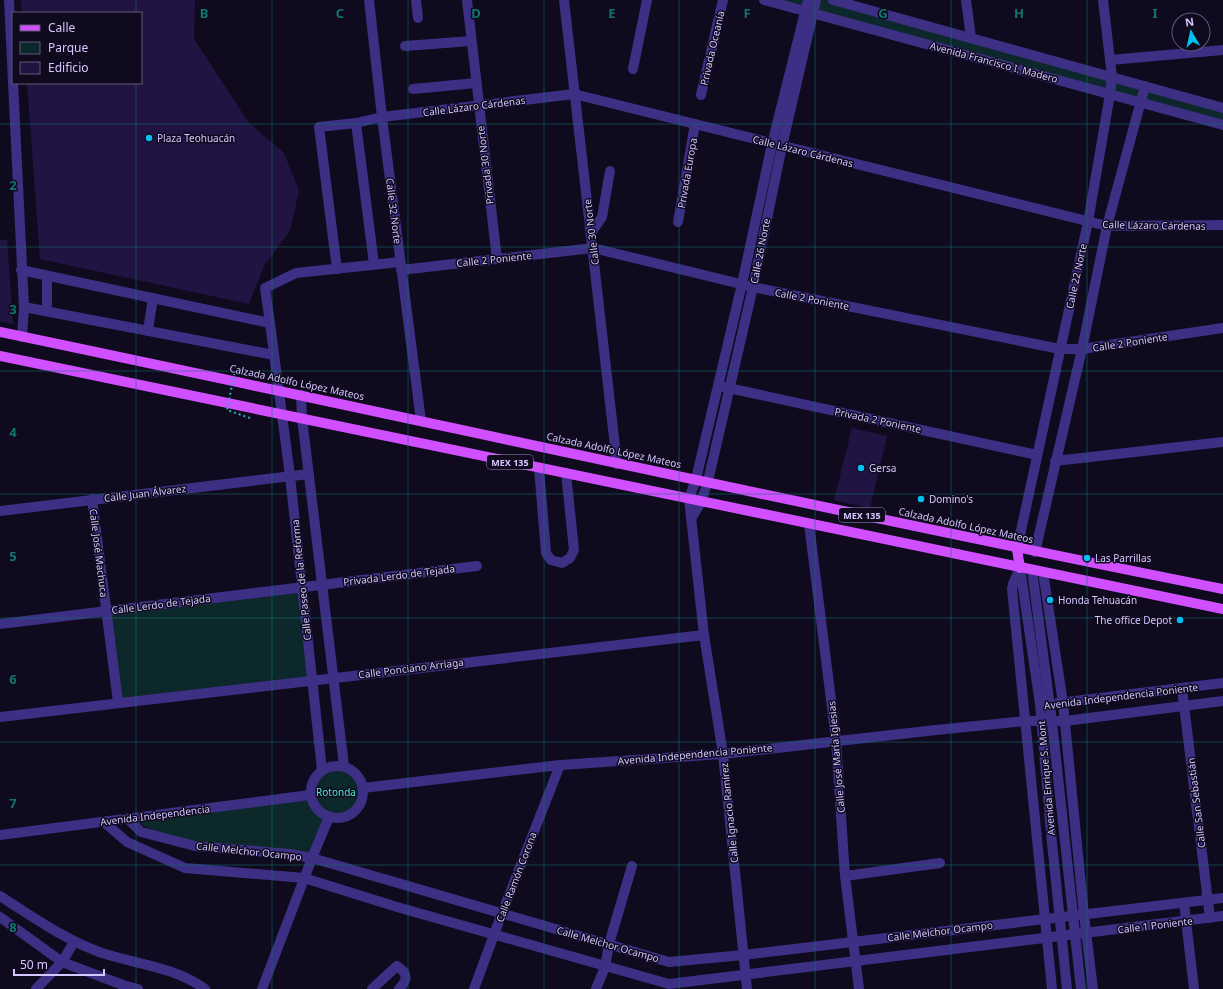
<svg xmlns="http://www.w3.org/2000/svg" width="1223" height="989" viewBox="0 0 1223 989" font-family="'Noto Sans',sans-serif">
<rect width="100%" height="100%" fill="#100a1f"/>
<g fill="#0c282a">
<path d="M773,0H829L1223,108V124Z"/>
<path d="M303,588L312,680L118,702L107,610Z"/>
<circle cx="337" cy="792" r="25"/>
<path d="M309,796L316,811L326,819L311,857L193,843L163,836L134,820Z"/>
</g>
<g fill="#221442">
<path d="M21,0H195L194,39L249,123L284,153L299,191L290,231L264,266L249,304L40,259L27,83H141V13H22Z"/>
<path d="M0,240H7L13,324L0,321Z"/>
<path d="M852,428L887,436L870,508L834,500Z"/>
</g>
<g fill="none" stroke-linecap="round" stroke-linejoin="round">
<g stroke="#3c2f84" stroke-width="10">
<path d="M9,0L24,307L22,337"/>
<path d="M369,0L382,117L421,421"/>
<path d="M416,0L418,18"/>
<path d="M467,0L497,259"/>
<path d="M564,0L617,464"/>
<path d="M764,0L1223,125"/>
<path d="M833,0L1223,108"/>
<path d="M966,0L971,38"/>
<path d="M405,46L471,41"/>
<path d="M1110,60L1223,50"/>
<path d="M633,69L647,0"/>
<path d="M413,89L476,83"/>
<path d="M701,95L723,0"/>
<path d="M356,123L382,117L574,94L1107,226L1223,225"/>
<path d="M678,222L695,124"/>
<path d="M591,233L602,217L610,171"/>
<path d="M337,269L319,127L356,123L374,264"/>
<path d="M21,270L270,323L290,476L322,770"/>
<path d="M401,270L593,248L753,287L1060,349H1082L1223,328"/>
<path d="M24,307L274,355"/>
<path d="M47,310V276"/>
<path d="M270,323L265,288L296,273L400,262"/>
<path d="M148,330L153,298"/>
<path d="M724,387L1037,455"/>
<path d="M301,395L302,418L344,766"/>
<path d="M1055,461L1223,442"/>
<path d="M539,468L546,553L551,560L562,563L570,558L574,550L566,473"/>
<path d="M92,499L118,702"/>
<path d="M0,511L309,474"/>
<path d="M691,519L701,502L708,481L753,287L782,146L816,0"/>
<path d="M809,524L836,740L845,876L859,989"/>
<path d="M1017,549L1088,222L1110,94L1112,77L1103,0"/>
<path d="M1035,552L1082,349L1107,226L1145,86"/>
<path d="M1020,568L1013,584L1012,589L1052,989"/>
<path d="M1020,568L1040,704L1051,833L1067,989"/>
<path d="M1032,570L1052,722L1081,989"/>
<path d="M1043,572L1063,703L1084,915L1093,989"/>
<path d="M0,624L477,566"/>
<path d="M1182,689L1210,918"/>
<path d="M1058,703L1223,683"/>
<path d="M0,717L704,635"/>
<circle cx="337" cy="792" r="26"/>
<path d="M363,788L560,765L723,754L936,730L1026,721H1065L1223,701"/>
<path d="M128,819L141,832L195,846L290,854L312,858L669,962L743,955L1223,898"/>
<path d="M104,822L127,842L185,868L304,878L397,907L669,984L1223,916"/>
<path d="M0,835L310,795"/>
<path d="M845,876L940,863"/>
<path d="M0,896C33,917 65,940 102,953C136,964 175,967 205,989"/>
<path d="M1184,903L1194,989"/>
<path d="M0,917L62,962L123,985L138,989"/>
<path d="M36,989L62,962L74,942"/>
<path d="M262,989L312,858L329,817"/>
<path d="M372,989L397,966C408,973 408,980 399,989"/>
<path d="M474,989L502,913L560,765"/>
<path d="M596,989L605,967L609,944L632,866"/>
<path d="M747,989L723,754L704,635L689,499L696,479L742,284L772,144L808,0"/>
</g>
<g stroke="#d04fff" stroke-width="10">
<path d="M0,332C408,417 814,508 1223,589"/>
<path d="M0,356L1223,609"/>
<path d="M1017,549L1020,568"/>
</g>
<path stroke="#20b4bb" stroke-width="2" stroke-dasharray="2 3" stroke-linecap="butt" d="M250,418L227,410L235,371L256,376"/>
</g>
<path fill="none" stroke="#0f766e" stroke-width="1" stroke-opacity="0.55" d="M136,0V13M272,0V989M408,0V989M544,0V989M679,0V989M815,0V989M951,0V989M1087,0V989M136,83V989M0,124H1223M0,247H1223M0,371H1223M0,494H1223M0,618H1223M0,742H1223M0,865H1223"/>
<g fill="#00c0f3" stroke="#100a1f" stroke-width="1.5">
<circle cx="149" cy="138" r="4"/>
<circle cx="861" cy="468" r="4"/>
<circle cx="921" cy="499" r="4"/>
<circle cx="1087" cy="558" r="4"/>
<circle cx="1050" cy="600" r="4"/>
<circle cx="1180" cy="620" r="4"/>
</g>
<g text-anchor="middle" dominant-baseline="central" stroke-width="3" stroke-linejoin="round" paint-order="stroke">
<g fill="#100a1f" stroke="#998fbc" stroke-width="1">
<rect x="487" y="455" width="46" height="14" rx="3"/>
<rect x="839" y="508" width="46" height="14" rx="3"/>
</g>
<g font-size="9" font-weight="bold" fill="#d4c8ff">
<text x="510" y="462">MEX 135</text>
<text x="862" y="515">MEX 135</text>
</g>
<g font-size="10" fill="#d4c8ff" stroke="#100a1f">
<text transform="translate(712 48) rotate(-77)">Privada Oceanía</text>
<text transform="translate(994 62) rotate(15)">Avenida Francisco I. Madero</text>
<text transform="translate(474 106) rotate(-7)">Calle Lázaro Cárdenas</text>
<text transform="translate(803 151) rotate(14)">Calle Lázaro Cárdenas</text>
<text transform="translate(485 165) rotate(-97)">Privada 30 Norte</text>
<text transform="translate(687 173) rotate(-80)">Privada Europa</text>
<text transform="translate(394 211) rotate(83)">Calle 32 Norte</text>
<text transform="translate(1154 225) rotate(1)">Calle Lázaro Cárdenas</text>
<text transform="translate(591 232) rotate(-97)">Calle 30 Norte</text>
<text transform="translate(760 251) rotate(-79)">Calle 26 Norte</text>
<text transform="translate(494 259) rotate(-6)">Calle 2 Poniente</text>
<text transform="translate(1076 276) rotate(-78)">Calle 22 Norte</text>
<text transform="translate(812 299) rotate(11)">Calle 2 Poniente</text>
<text transform="translate(1130 342) rotate(-9)">Calle 2 Poniente</text>
<text transform="translate(297 382) rotate(12)">Calzada Adolfo López Mateos</text>
<text transform="translate(878 420) rotate(12)">Privada 2 Poniente</text>
<text transform="translate(614 450) rotate(12)">Calzada Adolfo López Mateos</text>
<text transform="translate(145 493) rotate(-7)">Calle Juan Álvarez</text>
<text transform="translate(966 525) rotate(12)">Calzada Adolfo López Mateos</text>
<text transform="translate(99 553) rotate(83)">Calle José Machuca</text>
<text transform="translate(399 575) rotate(-7)">Privada Lerdo de Tejada</text>
<text transform="translate(301 580) rotate(-96)">Calle Paseo de la Reforma</text>
<text transform="translate(161 604) rotate(-7)">Calle Lerdo de Tejada</text>
<text transform="translate(411 668) rotate(-7)">Calle Ponciano Arriaga</text>
<text transform="translate(1121 696) rotate(-7)">Avenida Independencia Poniente</text>
<text transform="translate(695 754) rotate(-5)">Avenida Independencia Poniente</text>
<text transform="translate(836 757) rotate(-95)">Calle José María Iglesias</text>
<text transform="translate(1046 778) rotate(-95)">Avenida Enrique S. Mont</text>
<text transform="translate(1196 803) rotate(-97)">Calle San Sebastián</text>
<text transform="translate(729 813) rotate(-96)">Calle Ignacio Ramírez</text>
<text transform="translate(155 815) rotate(-7)">Avenida Independencia</text>
<text transform="translate(249 851) rotate(6)">Calle Melchor Ocampo</text>
<text transform="translate(516 877) rotate(-69)">Calle Ramón Corona</text>
<text transform="translate(1155 925) rotate(-7)">Calle 1 Poniente</text>
<text transform="translate(940 931) rotate(-7)">Calle Melchor Ocampo</text>
<text transform="translate(608 944) rotate(16)">Calle Melchor Ocampo</text>
</g>
<g font-size="10" fill="#d4c8ff" stroke="#100a1f" text-anchor="start">
<text x="157" y="138">Plaza Teohuacán</text>
<text x="869" y="468">Gersa</text>
<text x="929" y="499">Domino's</text>
<text x="1095" y="558">Las Parrillas</text>
<text x="1058" y="600">Honda Tehuacán</text>
<text x="1172" y="620" text-anchor="end">The office Depot</text>
</g>
<g font-size="10" fill="#48ecd4" stroke="#100a1f">
<text x="336" y="792">Rotonda</text>
</g>
</g>
<g font-size="13" text-anchor="middle" font-weight="bold" fill="#0f766e" stroke="#100a1f" stroke-width="3" stroke-linejoin="round" paint-order="stroke">
<text x="204" y="18">B</text>
<text x="340" y="18">C</text>
<text x="476" y="18">D</text>
<text x="612" y="18">E</text>
<text x="747" y="18">F</text>
<text x="883" y="18">G</text>
<text x="1019" y="18">H</text>
<text x="1155" y="18">I</text>
<text x="13" y="190">2</text>
<text x="13" y="314">3</text>
<text x="13" y="437">4</text>
<text x="13" y="561">5</text>
<text x="13" y="684">6</text>
<text x="13" y="808">7</text>
<text x="13" y="932">8</text>
</g>
<rect x="12" y="12" width="130" height="72" fill="#100a1f" stroke="#5e5679"/>
<rect x="20" y="25" width="20" height="6" fill="#d04fff" stroke="#5e5679"/>
<text x="48" y="32" font-size="12" fill="#d4c8ff">Calle</text>
<rect x="20" y="42" width="20" height="12" fill="#0c282a" stroke="#5e5679"/>
<text x="48" y="52" font-size="12" fill="#d4c8ff">Parque</text>
<rect x="20" y="62" width="20" height="12" fill="#221442" stroke="#5e5679"/>
<text x="48" y="72" font-size="12" fill="#d4c8ff">Edificio</text>
<g transform="translate(1191 32) rotate(351)"><circle r="19" fill="#100a1f" stroke="#5e5679"/>
<path d="M0-3L7 15L0 10L-7 15Z" fill="#00c0f3"/>
<text y="-6" font-size="11" font-weight="bold" text-anchor="middle" fill="#d4c8ff">N</text>
</g>
<path d="M14 969v6h90v-6" fill="none" stroke="#d4c8ff" stroke-width="2"/>
<text x="20" y="969" font-size="12" fill="#d4c8ff" stroke="#100a1f" stroke-width="3" paint-order="stroke">50 m</text>
</svg>
